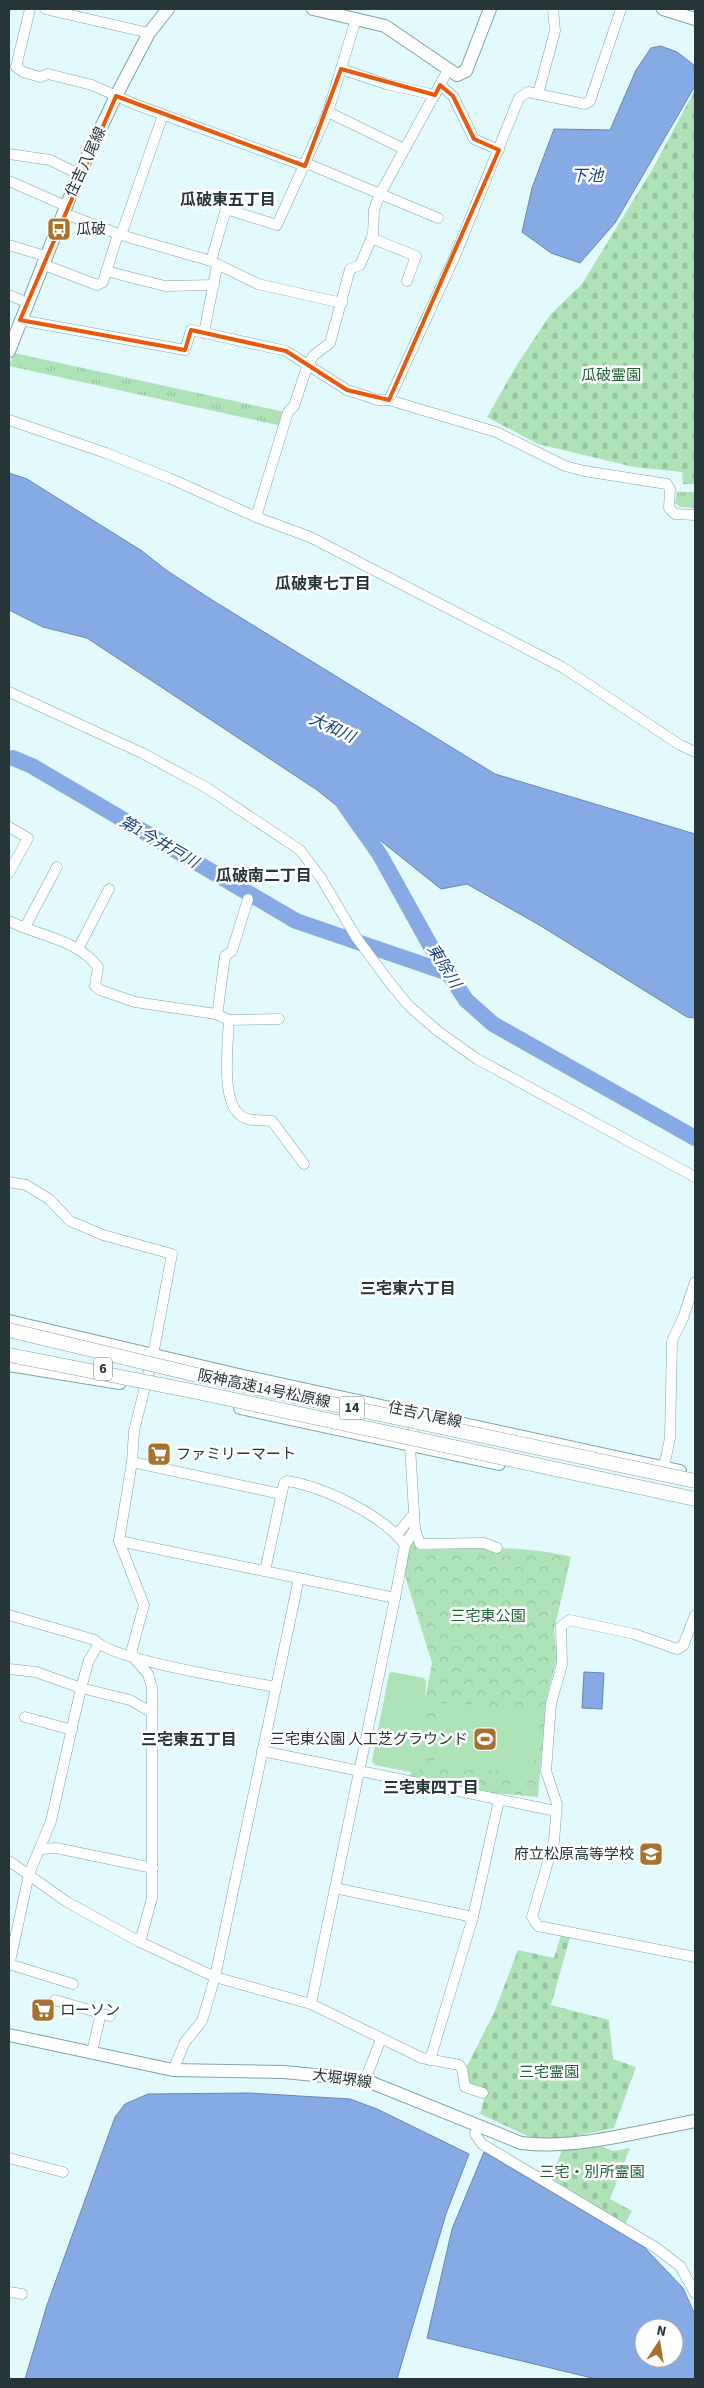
<svg xmlns="http://www.w3.org/2000/svg" width="704" height="2388" viewBox="0 0 704 2388" font-family="'Source Sans 3','Noto Sans JP',sans-serif">
<defs>
<pattern id="grass-tufts" width="24" height="20" patternUnits="userSpaceOnUse" patternTransform="scale(1.25)"><rect width="24" height="20" fill="#aee3b8"/><path d="M3 7l-1-3M5 7V3M7 7l1-3M15 17l-1-3M17 17v-4M19 17l1-3" fill="none" stroke="#96c39f"/></pattern>
<pattern id="cemetery-stones" width="16" height="16" patternUnits="userSpaceOnUse" patternTransform="scale(1.25)"><rect width="16" height="16" fill="#aee3b8"/><path d="M2 7V4a2 2 0 0 1 4 0v3zM10 15v-3a2 2 0 0 1 4 0v3z" fill="#96c39f"/></pattern>
<pattern id="park-crowns" width="20" height="18" patternUnits="userSpaceOnUse" patternTransform="scale(1.25)"><rect width="20" height="18" fill="#aee3b8"/><path d="M2 6a3 3 0 1 1 6 0M12 15a3 3 0 1 1 6 0" fill="none" stroke="#96c39f"/></pattern>
</defs>
<rect width="100%" height="100%" fill="#e3fafd"/>
<g fill="url(#grass-tufts)">
<path d="M14,353L285,412L282,426L9,366Z"/>
<path d="M677,492H695V508L680,507L675,503Z"/>
</g>
<g fill="url(#cemetery-stones)">
<path d="M695,90V484H683L682,472L634,467L538,444L487,417L518,363L551,314L582,284L653,168Z"/>
<path d="M561,1935L570,1937L551,2005L609,2020L613,2059L636,2067L614,2128L562,2139L532,2138L480,2114L486,2091L470,2086L467,2066L494,2013L518,1950L554,1958Z"/>
<path d="M597,2145L613,2151L630,2148L610,2199L632,2211L625,2224L551,2178L562,2150Z"/>
</g>
<path fill="url(#park-crowns)" d="M415,1536L419,1550C472,1549 519,1544 571,1557L554,1630L557,1658L546,1700L538,1797L483,1792L410,1776L432,1663L404,1573L409,1544Z"/>
<g fill="#aee3b8">
<path d="M392,1672L424,1678L426,1681L422,1768L416,1773L375,1765L372,1761L389,1674Z"/>
<path d="M438,1703L537,1709L533,1774L434,1768Z"/>
</g>
<g fill="#85aae4" stroke="#6887b0" fill-rule="evenodd">
<path d="M661,46L677,52L694,65L695,86L615,223L580,263L551,253L522,232L532,188L554,129L610,130L636,70L651,48Z"/>
<path d="M9,473L27,479L142,551L166,570L212,600L495,774L695,834V1018L687,1017L541,926L467,884L441,889L317,790L87,638L43,627L9,610Z"/>
<path d="M584,1672L604,1673L602,1709L582,1708Z"/>
<path d="M249,2093L350,2099L377,2109L469,2154L446,2214L397,2379H25L47,2305L115,2117L125,2104L148,2094Z"/>
<path d="M484,2152L644,2247L683,2288L695,2315V2379H596L427,2338L452,2229ZM644,2328H674V2358H644Z"/>
</g>
<g fill="none" stroke-linecap="round" stroke-linejoin="round">
<g stroke="#85aae4" stroke-width="16">
<path d="M13,758L32,766L296,921L448,973"/>
<path d="M344,804L380,855L430,945L466,1000L493,1024L695,1138"/>
</g>
<g stroke="#7ea4a8" stroke-width="11">
<g id="minor">
<path d="M30,9L16,67L23,72L40,77L48,74L92,85L134,104L305,166"/>
<path d="M45,9L149,33"/>
<path d="M341,69L386,84L435,95"/>
<path d="M440,85L453,96L474,139L499,150"/>
<path d="M538,94L555,31L553,9"/>
<path d="M328,112L404,149"/>
<path d="M9,154L50,160L79,174"/>
<path d="M306,163L438,218"/>
<path d="M9,181L66,206"/>
<path d="M63,213L121,235L211,261L258,284L342,303"/>
<path d="M121,235L163,115"/>
<path d="M371,238L416,256L407,281"/>
<path d="M9,245L45,256"/>
<path d="M211,261L226,209L277,225L328,112L356,19"/>
<path d="M42,264L97,285L103,282L118,234"/>
<path d="M106,271L165,286L214,285"/>
<path d="M9,295L26,302"/>
<path d="M20,320L185,350L191,330L286,351L347,390L378,400H389L496,432L565,466L584,471L667,484L670,489L669,508L675,514L695,515"/>
<path d="M204,333L217,266"/>
<path d="M389,400L455,256L519,98L528,92L585,104L590,101L621,9"/>
<path d="M9,420L106,453L169,478L256,517L310,537L562,667L680,745L695,752"/>
<path d="M256,517L288,412L294,406L308,364L314,355L330,343L350,269L360,265L373,235L374,210L380,194L448,70"/>
<path d="M9,692L142,753L207,788L300,850L321,878L356,937L390,983L409,1006L439,1032L477,1059L695,1177"/>
<path d="M9,827L28,838L9,873"/>
<path d="M9,921C38,936 77,939 98,967L95,986L100,990L135,1002L216,1014L229,1020C228,1042 221,1099 239,1114C246,1122 262,1120 272,1121L304,1164"/>
<path d="M25,927L57,867"/>
<path d="M78,949L109,889"/>
<path d="M216,1014L218,1009L225,956L232,951L248,899"/>
<path d="M229,1020L279,1019"/>
<path d="M9,1182L26,1185L49,1199L70,1221L103,1235L172,1254L153,1355L134,1431L132,1462L119,1541L144,1605L132,1649L133,1657L148,1674L152,1688V1898L140,1942"/>
<path d="M417,1415L410,1446L415,1529L420,1544L484,1543L497,1548"/>
<path d="M132,1462L281,1494"/>
<path d="M664,1467L670,1438L672,1341L683,1318L695,1282"/>
<path d="M397,1534L414,1514"/>
<path d="M119,1541L395,1598L405,1545L415,1529"/>
<path d="M265,1571L284,1483L287,1481C324,1487 383,1515 405,1545"/>
<path d="M9,1615L95,1640C110,1660 245,1681 276,1687"/>
<path d="M695,1615L683,1646L677,1649L634,1634L570,1620L561,1626L562,1665L551,1703L546,1771L557,1804L554,1841L532,1917L538,1926L695,1957"/>
<path d="M9,1669L36,1672L81,1688L130,1700L151,1712"/>
<path d="M25,1717L72,1730"/>
<path d="M262,1751L556,1811"/>
<path d="M41,1849L56,1848L153,1868"/>
<path d="M9,1861L67,1902L140,1942L215,1977L311,2004L422,2058L459,2065L462,2069L465,2087L483,2093"/>
<path d="M335,1888L473,1917"/>
<path d="M9,1964L73,1984"/>
<path d="M9,1966L29,1874L51,1821L81,1688L89,1660L98,1645"/>
<path d="M55,2000L110,2016"/>
<path d="M311,2004L395,1598"/>
<path d="M92,2052L101,2013"/>
<path d="M430,2060L473,1917L499,1800"/>
<path d="M173,2070L185,2042L202,2021L215,1977L299,1578"/>
<path d="M365,2080L381,2039"/>
<path d="M478,2125L475,2134L482,2144L655,2247L680,2266L695,2293"/>
<path d="M9,2158L63,2172"/>
<path d="M9,2292L22,2294"/>
</g>
</g>
<g stroke="#7ea4a8" stroke-width="14">
<g id="major">
<path d="M313,9L385,26L457,75L466,71L490,9"/>
<path d="M663,9L695,19"/>
<path d="M9,351L79,174L116,96L149,33L168,9"/>
<path d="M9,1321L243,1376L680,1471"/>
<path d="M9,1365L120,1383"/>
<path d="M240,1408L499,1464"/>
<path d="M9,2035L173,2070L284,2072L365,2080L521,2143C576,2150 641,2131 695,2121"/>
</g>
</g>
<use href="#minor" stroke="#fff" stroke-width="10"/>
<use href="#major" stroke="#fff" stroke-width="12"/>
<g stroke="#7ea4a8" stroke-width="15" stroke-linecap="butt">
<g id="highway-bridge">
<path d="M9,1330L201,1376L695,1481"/>
<path d="M9,1355L197,1392L695,1499"/>
</g>
</g>
<use href="#highway-bridge" stroke="#fff" stroke-width="14"/>
</g>
<path fill="none" stroke="#e8590c" stroke-width="4" stroke-linejoin="round" d="M341,69L435,95L440,85L453,96L474,139L499,150L389,400L347,390L286,351L191,330L185,350L20,320L116,96L305,166Z"/>
<defs>
<g id="bus-square" transform="scale(1.25)"><rect x="-9" y="-9" width="18" height="18" rx="4" fill="#a9712e" stroke="#fff"/><path d="M-5-6H5V4H4V6H2V4H-2V6H-4V4H-5ZM-3.5-4V0h7V-4ZM-3.5 1.2v1.5H-2V1.2ZM2 1.2v1.5H3.5V1.2Z" fill="#fff"/></g>
<g id="supermarket-square" transform="scale(1.25)"><rect x="-9" y="-9" width="18" height="18" rx="4" fill="#a9712e" stroke="#fff"/><path d="M-6-5.5h2.5l.6 2H6L4.5 2H-2.5L-4.4-4H-6ZM-1.5 3.2a1.3 1.3 0 1 0 .1 0ZM3 3.2a1.3 1.3 0 1 0 .1 0Z" fill="#fff"/></g>
<g id="stadium-square" transform="scale(1.25)"><rect x="-9" y="-9" width="18" height="18" rx="4" fill="#a9712e" stroke="#fff"/><path d="M0-5a6.5 5 0 1 0 0 10a6.5 5 0 1 0 0-10ZM-3.5-1.8h7v3.6h-7Z" fill="#fff"/></g>
<g id="school-square" transform="scale(1.25)"><rect x="-9" y="-9" width="18" height="18" rx="4" fill="#a9712e" stroke="#fff"/><path d="M0-5L7-2L0 1L-7-2ZM-4 1L0 2.5L4 1V4Q0 6-4 4Z" fill="#fff"/></g>
</defs>
<g fill-rule="evenodd">
<use href="#bus-square" x="59" y="229"/>
<use href="#supermarket-square" x="159" y="1454"/>
<use href="#stadium-square" x="485" y="1739"/>
<use href="#school-square" x="651" y="1854"/>
<use href="#supermarket-square" x="43" y="2010"/>
</g>
<g text-anchor="middle" dominant-baseline="central" stroke-width="5" stroke-linejoin="round" paint-order="stroke">
<g fill="#fff" stroke="#677273" stroke-width="1">
<rect x="94" y="1357.5" width="18" height="23" rx="4"/>
<rect x="339.5" y="1396.5" width="25" height="23" rx="4"/>
</g>
<g font-size="14" font-weight="bold" fill="#263537">
<text x="103" y="1369">6</text>
<text x="352" y="1408">14</text>
</g>
<g font-size="15" fill="#263537" stroke="#fff">
<text transform="translate(86 162) rotate(-65)">住吉八尾線</text>
<text transform="translate(264 1389) rotate(12)">阪神高速14号松原線</text>
<text transform="translate(425 1415) rotate(12)">住吉八尾線</text>
<text transform="translate(342 2079) rotate(8)">大堀堺線</text>
</g>
<g font-size="15" fill="#263537" stroke="#fff" text-anchor="start">
<text x="76" y="229">瓜破</text>
<text x="176" y="1454">ファミリーマート</text>
<text x="468" y="1739" text-anchor="end">三宅東公園 人工芝グラウンド</text>
<text x="634" y="1854" text-anchor="end">府立松原高等学校</text>
<text x="60" y="2010">ローソン</text>
</g>
<g font-size="15" fill="#206133" stroke="#fff">
<text x="611" y="375">瓜破霊園</text>
<text x="488" y="1616">三宅東公園</text>
<text x="549" y="2072">三宅霊園</text>
<text x="592" y="2172">三宅・別所霊園</text>
</g>
<g font-size="16" font-style="italic" fill="#154185" stroke="#fff">
<text x="587" y="176">下池</text>
<text transform="translate(332 728) rotate(25)">大和川</text>
<text transform="translate(159 842) rotate(30)">第1今井戸川</text>
<text transform="translate(444 966) rotate(58)">東除川</text>
</g>
<g font-size="16" font-weight="bold" fill="#263537" stroke="#fff">
<text x="228" y="200">瓜破東五丁目</text>
<text x="323" y="584">瓜破東七丁目</text>
<text x="264" y="876">瓜破南二丁目</text>
<text x="408" y="1289">三宅東六丁目</text>
<text x="189" y="1740">三宅東五丁目</text>
<text x="431" y="1788">三宅東四丁目</text>
</g>
</g>
<rect width="704" height="2388" fill="none" stroke="#263537" stroke-width="20"/>
<g transform="translate(659 2343) rotate(12)"><circle r="24" fill="#ffffff" stroke="#a8aeaf"/>
<path d="M0-4L9 19L0 12L-9 19Z" fill="#a9712e"/>
<text y="-8" font-size="14" font-weight="bold" text-anchor="middle" fill="#263537">N</text>
</g>
</svg>
